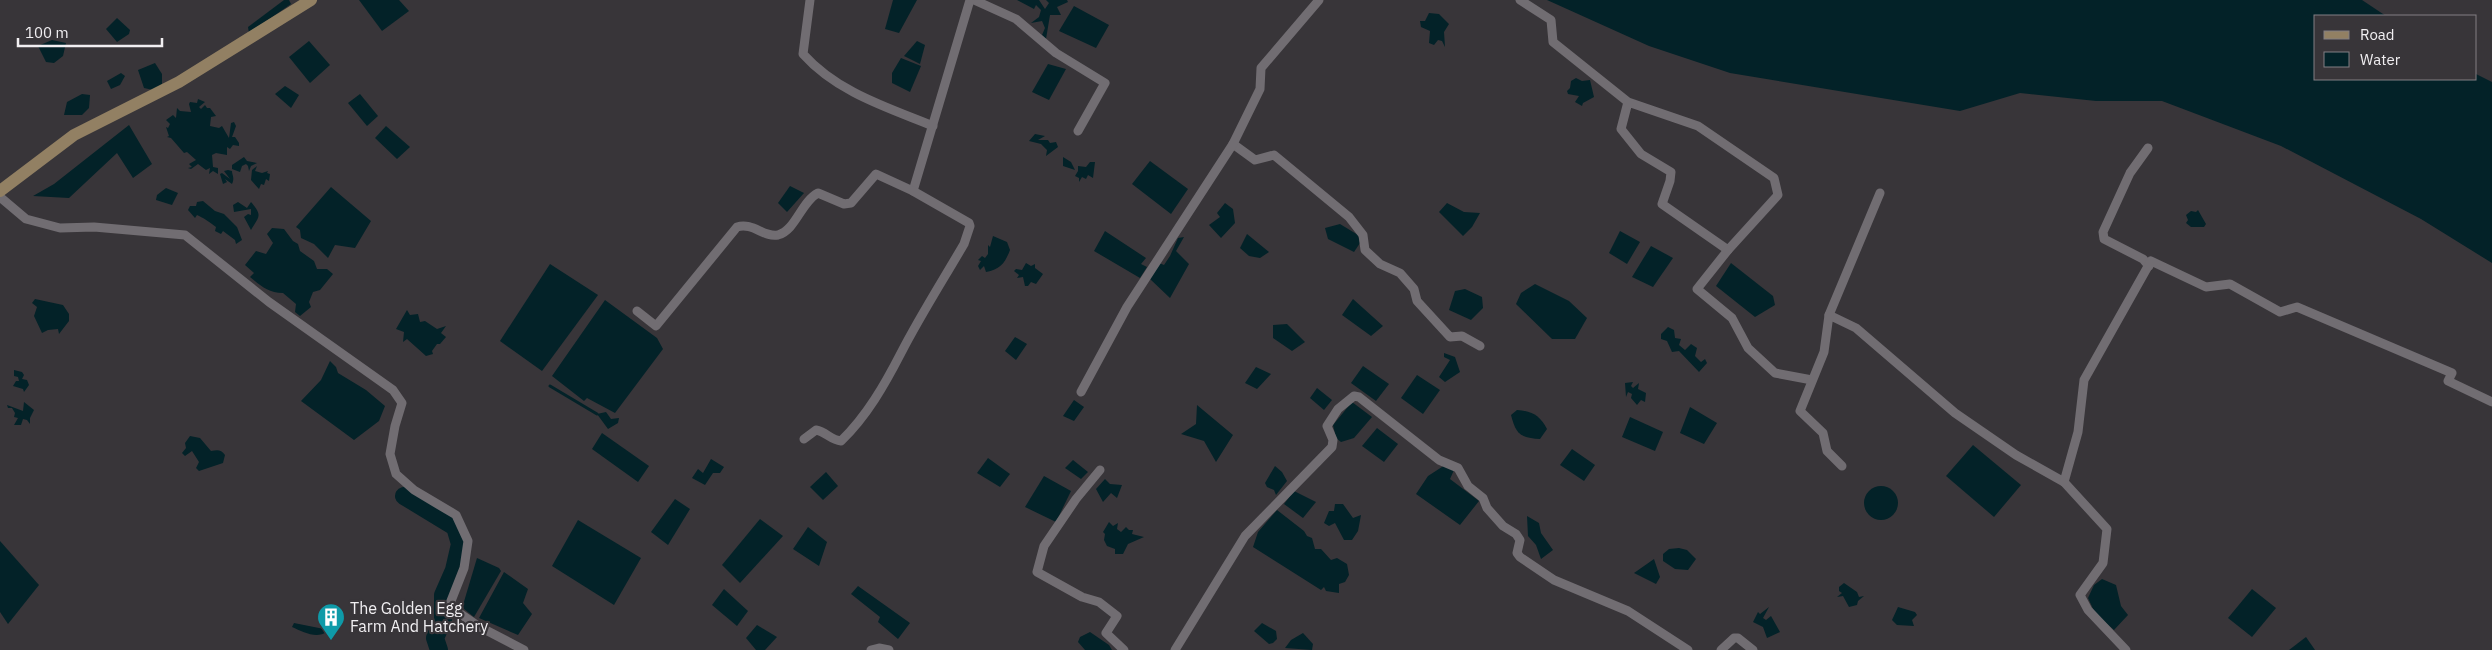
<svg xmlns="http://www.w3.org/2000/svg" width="2492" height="650" viewBox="0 0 2492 650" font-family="'IBM Plex Sans',sans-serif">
<rect width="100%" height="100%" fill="#383539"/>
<g fill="#032228">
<path d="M284,0H289L291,4L249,33L248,27Z"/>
<path d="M359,0H399L409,11L382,31Z"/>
<path d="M893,0H917L899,33L885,29Z"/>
<path d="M1017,0H1039L1045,9L1049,3L1046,0H1067L1068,2L1057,7L1061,15H1050L1046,39L1042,35L1045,28L1042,21L1031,23L1039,17L1041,10L1036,5L1034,9Z"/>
<path d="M1547,0H2362L2386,16H2316V79H2476V74L2492,82V263L2421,219L2281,146L2162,101H2096L2020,93L1960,111L1730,73L1649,46Z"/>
<path d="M1074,6L1109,25L1096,48L1059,31Z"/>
<path d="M1429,13L1439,14L1449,24L1444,32L1445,47L1442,41L1438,40L1434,45L1429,43L1430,31L1421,27L1420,21H1425Z"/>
<path d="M117,18L130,30L129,34L117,42L106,29Z"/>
<path d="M52,40L66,43L63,56L54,63L46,62L38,46Z"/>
<path d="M309,41L330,65L310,83L289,57Z"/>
<path d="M917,41L925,45L920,64L904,56Z"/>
<path d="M901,58L921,66L910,92L892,83V73Z"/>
<path d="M155,63L162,74V84L153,90L144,88L138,70Z"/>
<path d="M1048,64L1066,69L1049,100L1032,92Z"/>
<path d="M121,73L125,76L120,85L111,89L107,81Z"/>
<path d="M1576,78L1582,81L1590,80L1594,97L1583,103L1582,106L1575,102L1579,96L1568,94L1567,91L1570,88L1571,81Z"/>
<path d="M285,86L299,95L291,108L275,94Z"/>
<path d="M82,94L90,95L89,108L82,115H64L67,102Z"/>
<path d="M360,94L378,116L367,126L348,103Z"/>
<path d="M198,99L205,102L199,107L201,109L205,105L207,108H210L216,116L211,117L210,126L219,128L222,126L229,138L231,123L234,122L236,126L232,137H235L239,143V146L233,145L230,149L227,147V155L216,153L212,155L213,167L218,168V174L213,171L209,174L210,168L206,170L198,164L191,169L188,168L192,167L189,164L196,160L187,152L184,153L171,138L167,137L169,136L166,127L168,128L170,124L166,120L173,115L176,118L177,108L180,111L191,112L189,104L190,102L197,103Z"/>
<path d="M129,125L152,164L133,178L117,153L69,198L33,196L54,184Z"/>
<path d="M386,126L410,147L397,159L375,138Z"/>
<path d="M1035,134L1045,136L1038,140H1048L1050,143L1056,142L1058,147L1046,156L1047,150L1041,144L1029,141Z"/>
<path d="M244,157L247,161L257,163L251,166L249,171L248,166L246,164L242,166L240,172L232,169V165Z"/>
<path d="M1063,157L1071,162L1075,170L1063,166Z"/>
<path d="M1150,161L1188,189L1171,214L1132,184Z"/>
<path d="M1090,162H1095L1093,178L1088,175L1086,179L1082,177L1079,182V178L1075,176L1078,171V166L1086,167Z"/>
<path d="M257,166L255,171L262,173L268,171L267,173L270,174L269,181L266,179L264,185L261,184L259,189L251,180L252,170Z"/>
<path d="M228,170L232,171C232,175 235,178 232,184L225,179L227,182L223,184L220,174L222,173L230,179L224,171Z"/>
<path d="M790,186L804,193L787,212L778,203Z"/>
<path d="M331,187L371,221L355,248L335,245L328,258L314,244L301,238L300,230L296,227Z"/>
<path d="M166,188L178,193L172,205L156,200L157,195Z"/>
<path d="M203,201L215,211L224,214L237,227L242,240L236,244L235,240L223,231L221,234L215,231L216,227C211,223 202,217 197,215L195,218L188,210L190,206H196L197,202Z"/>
<path d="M238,202L247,208L251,202C263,216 259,216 251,230L244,217L248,214L251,215V209L234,212L233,205Z"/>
<path d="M1225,203L1233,209L1235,223L1221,238L1209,225L1220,217L1217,213Z"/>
<path d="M1447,203L1464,212L1480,213L1472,227L1463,236L1439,212Z"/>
<path d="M2198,210L2206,224L2204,227H2191L2186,223L2188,220L2186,215L2191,211L2196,212Z"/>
<path d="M1340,224L1358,235L1360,243L1354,252L1328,239L1325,228Z"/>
<path d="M272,228L284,229L293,241L298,244L300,251L314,261L317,269H327L333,274L320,290L313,292L309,302L311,307L300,316L295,312L296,304L283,293C268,293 261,286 250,277L254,273L245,265L256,251L266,254L273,243L267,234Z"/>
<path d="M1105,231L1146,258L1141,264L1147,267L1140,278L1094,251Z"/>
<path d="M1620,231L1640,242L1627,264L1609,253Z"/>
<path d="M1247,234L1269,252L1260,258L1249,256L1240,248Z"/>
<path d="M993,236L1007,242L1010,250C1005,263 1001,269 986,272L984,266L980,270L978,266L981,261L978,260L982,256L985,258L988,254V245L990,247Z"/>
<path d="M1184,237L1176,251L1189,264L1170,298L1150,279L1159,263L1164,265L1170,256L1178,238Z"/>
<path d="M1651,246L1673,258L1653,287L1632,277Z"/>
<path d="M1026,263L1031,266L1035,264V268L1043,274L1036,284L1031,282L1028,286H1025L1023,277L1017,278L1019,275L1014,271L1016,269L1022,270Z"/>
<path d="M1731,263L1773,296L1775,305L1755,317L1716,286Z"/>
<path d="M550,264L598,295L542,371L500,341Z"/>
<path d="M1535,284L1569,301L1587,318L1575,339H1552L1516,304L1521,293Z"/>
<path d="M1465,289L1482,297L1483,308L1471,320L1449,310L1455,291Z"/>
<path d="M35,299L63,305L69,314V321L59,334L58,329L48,330L42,333L34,316L37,307L32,303Z"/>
<path d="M1353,299L1383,326L1371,336L1342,315Z"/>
<path d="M605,300L657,338L663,349L615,413L587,398L584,401L552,376Z"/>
<path d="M407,310L410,315L418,314L420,322L425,321L437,329L446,326L441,333L446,337L440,344H437L432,351L433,354L426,356L407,339L403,342L404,332L396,329Z"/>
<path d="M1287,324L1305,342L1292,351L1273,338V325Z"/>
<path d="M1668,327L1674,330L1675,338L1681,339L1679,345L1685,350L1691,344L1697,348L1695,356L1701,362L1705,359L1707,363L1699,372L1679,351L1672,352L1667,341L1661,339V334Z"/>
<path d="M1015,337L1027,344L1016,360L1005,351Z"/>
<path d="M1444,353L1455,357L1460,372L1445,382L1439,377L1450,360L1444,357Z"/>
<path d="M330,361L336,367L338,373L366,390L385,406L379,421L354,440L301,401L321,380Z"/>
<path d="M1363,366L1389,384L1376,401L1351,383Z"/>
<path d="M1256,367L1271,374L1257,389L1245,383Z"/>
<path d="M14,370L22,372L24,375L22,379L27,380L29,385L24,392L23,389L13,386L16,381H19L18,377L14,376Z"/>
<path d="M1417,375L1440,390L1423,414L1401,398Z"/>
<path d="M1633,382L1631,386L1633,388L1639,383L1638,389L1646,393L1645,402L1641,400L1637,405L1631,398L1632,394L1628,392L1626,397L1625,383Z"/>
<path d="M1317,388L1332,400L1324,410L1310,398Z"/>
<path d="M1074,400L1084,407L1074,421L1063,416Z"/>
<path d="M24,402L34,410L30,418V424L27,420L23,419L21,425H14L18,418L14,417L15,413L12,408H8L7,405L23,411Z"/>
<path d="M1352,402L1372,417L1354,438L1341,442L1336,438L1333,425Z"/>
<path d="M1197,405L1233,435L1216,462L1204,441L1181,434L1196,424Z"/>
<path d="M1690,407L1717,423L1704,444L1680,433Z"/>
<path d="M1517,410C1533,411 1540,416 1547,429L1540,439C1520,438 1516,434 1511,415Z"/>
<path d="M606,412L611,419L619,418L618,423L608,429L597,414Z"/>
<path d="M1630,417L1663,432L1655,451L1622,437Z"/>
<path d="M1377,428L1398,444L1384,462L1362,446Z"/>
<path d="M602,433L649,466L638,482L592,449Z"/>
<path d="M190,436L200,438L211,451C217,450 221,449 225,455L223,463L199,471L196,468L199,462L192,451L185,456L182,453L186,448L185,443Z"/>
<path d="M1973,445L2021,485L1994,517L1946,476Z"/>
<path d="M1572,449L1595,465L1584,481L1560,465Z"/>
<path d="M988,458L1010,474L1000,487L977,473Z"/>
<path d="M711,459L724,467L720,473H713L705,485L692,478L698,469L703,473Z"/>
<path d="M1073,460L1088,472L1081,479L1065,468Z"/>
<path d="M1445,465L1454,470L1450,479L1479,501L1460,525L1416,494L1428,476Z"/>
<path d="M1275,466L1282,472L1287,481L1276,495L1274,490L1267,487L1265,483Z"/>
<path d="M826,472L838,486L823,500L810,487Z"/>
<path d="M1044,476L1071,491L1056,522L1025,507Z"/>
<path d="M1105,479L1110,484L1122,485L1117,498L1111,493L1103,502L1096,489Z"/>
<circle cx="1881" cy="503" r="17"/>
<path d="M1294,491L1316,502L1303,518L1284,504Z"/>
<path d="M675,499L690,509L668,545L651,532Z"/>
<path d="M1335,504H1343L1353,518L1361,515L1358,531L1352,540H1344L1335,523L1329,526L1324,523L1329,511H1334Z"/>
<path d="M1277,510L1304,531L1307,536L1312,538L1315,549H1321L1331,560L1337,558L1347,564L1349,575L1345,582L1339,584V593L1326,591L1324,587L1321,590L1253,547L1258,532Z"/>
<path d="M1527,516L1539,523L1541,533L1553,550L1541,559L1536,545L1528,536Z"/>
<path d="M760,519L783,536L740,583L722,565Z"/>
<path d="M578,520L641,558L614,605L552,566Z"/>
<path d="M1109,522L1113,526L1118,523L1117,529L1121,532L1126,527L1129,530H1133L1132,534L1144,537L1128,544L1123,554H1115V549L1107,546L1104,540L1105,534L1103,532Z"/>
<path d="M808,527L827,542L819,566L793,549Z"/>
<path d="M0,541L39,585L8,624L0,612Z"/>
<path d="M1679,548L1687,550L1696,559L1688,570L1675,569L1663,561V554L1669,549Z"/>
<path d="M477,558L499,568L501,571L474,617L464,609L463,605Z"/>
<path d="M1654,559L1660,577L1656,584L1634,573Z"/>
<path d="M504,572L528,589L523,603L532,614L518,635L479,618Z"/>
<path d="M2102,579L2116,585L2121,606L2128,615L2114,630L2095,613L2088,598L2094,585Z"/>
<path d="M1844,583L1857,592L1859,597L1864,596L1858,601L1857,605L1849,607L1843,596L1837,597L1842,593L1839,591V587Z"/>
<path d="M858,586L910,623L898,639L878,622L880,617L851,594Z"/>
<path d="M724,589L748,611L737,626L712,605Z"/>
<path d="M2252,589L2276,608L2252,637L2228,618Z"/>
<path d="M1769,607L1763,618L1766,620L1771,616L1780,632L1767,638L1763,627L1753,622L1758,612L1760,614Z"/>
<path d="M1898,607L1915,612L1917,615L1912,620L1914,626L1897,625L1892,620Z"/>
<path d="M294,623L324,629L327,632C316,639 303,632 292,627Z"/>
<path d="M1262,623L1276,631L1277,639L1273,643L1269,644L1254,631Z"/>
<path d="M757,625L777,637L765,650H756L746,638Z"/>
<path d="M1090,632L1109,645L1112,650H1085L1078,642L1080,637Z"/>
<path d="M1303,633L1313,644L1312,650L1285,648L1291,640Z"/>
<path d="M2306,637L2315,650H2289Z"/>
</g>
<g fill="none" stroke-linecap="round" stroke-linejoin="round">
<path stroke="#032228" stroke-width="3" d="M550,386L597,414"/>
<path stroke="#032228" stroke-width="18" d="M404,496L455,527L460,544L454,570L443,595V620L435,638L439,650"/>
<g stroke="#716d72" stroke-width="9">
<path d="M810,0L803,54C837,92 886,107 933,126"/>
<path d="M974,0L1016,19L1056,53L1105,83L1078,131"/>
<path d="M1520,0L1551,20L1553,42L1628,102L1698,126L1774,178L1778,195L1728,250L1662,204L1670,181L1671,172L1641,154L1621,129L1628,102"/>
<path d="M1233,144L1255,160L1274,155L1349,217L1363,235L1365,250L1380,264L1400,273L1414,289L1417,301L1450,337L1462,336L1480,346"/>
<path d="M2148,148L2130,173L2103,232L2104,239L2143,259L2149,266"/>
<path d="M913,191L970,0"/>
<path d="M0,197L26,219L60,228L94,227L185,235L269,302L393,390L402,403L395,426L390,454L396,474L414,490L456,515L468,541L464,568L449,606L478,626L524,650"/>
<path d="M1728,250L1697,289L1732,318L1748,348L1775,373L1812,380"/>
<path d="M637,311L656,326L737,227C753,222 764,238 778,235C796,230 801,202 818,193L844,204L851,203L876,174L913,191L969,223L970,226L964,244C943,280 920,316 901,353C885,384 867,416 841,441C831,440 826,432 816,430L804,439"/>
<path d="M1829,315L1880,193"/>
<path d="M1081,392L1127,307L1233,144L1260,89L1261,68L1319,0"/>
<path d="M1842,466L1827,451L1823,433L1800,411L1824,352L1829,315L1856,328L1955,413L2016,455L2064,482"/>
<path d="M1100,470L1076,499L1044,546L1037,572L1082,597L1099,602L1117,616L1106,633L1124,650"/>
<path d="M871,650L879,648L889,650"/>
<path d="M1175,650L1245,536L1332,447L1333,440L1327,426L1338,409L1354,396L1359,397L1439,460L1458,468L1468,486L1483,498L1487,508L1503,526L1516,534L1520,540L1517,553L1520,557L1554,580L1628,611L1688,650"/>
<path d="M1721,650L1734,638H1738L1753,650"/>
<path d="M2126,650L2088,610L2080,595L2103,563L2107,529L2064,482L2078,432L2084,380L2151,261L2206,287L2230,284L2280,312L2297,307L2452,373L2448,381L2492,402"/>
</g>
<path stroke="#928063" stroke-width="12" d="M0,191L74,135L179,82L311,0"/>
</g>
<defs>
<g id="building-pin" transform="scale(1.4375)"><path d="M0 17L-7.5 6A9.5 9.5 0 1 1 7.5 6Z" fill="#0f9aa8" stroke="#383539"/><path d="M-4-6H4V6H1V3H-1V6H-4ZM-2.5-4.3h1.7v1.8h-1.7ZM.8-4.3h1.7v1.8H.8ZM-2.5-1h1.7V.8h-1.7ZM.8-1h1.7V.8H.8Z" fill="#fff"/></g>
</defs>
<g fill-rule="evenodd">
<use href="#building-pin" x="331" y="617"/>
</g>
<g text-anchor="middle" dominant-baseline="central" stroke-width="4.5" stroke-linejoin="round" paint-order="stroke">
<g font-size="16" fill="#f1eff2" stroke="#383539" text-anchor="start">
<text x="350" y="608">The Golden Egg<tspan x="350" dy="18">Farm And Hatchery</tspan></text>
</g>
</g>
<rect x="2314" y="15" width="162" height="65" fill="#383539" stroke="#827f83"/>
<rect x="2324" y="31" width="25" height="8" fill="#928063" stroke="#827f83"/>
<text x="2360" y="40" font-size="15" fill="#f1eff2">Road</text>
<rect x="2324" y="52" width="25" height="15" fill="#032228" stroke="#827f83"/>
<text x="2360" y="65" font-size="15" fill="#f1eff2">Water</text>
<path d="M18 38v8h144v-8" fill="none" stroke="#f1eff2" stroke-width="2.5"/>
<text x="25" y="38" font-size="15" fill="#f1eff2" stroke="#383539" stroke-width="4" paint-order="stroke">100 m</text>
</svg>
